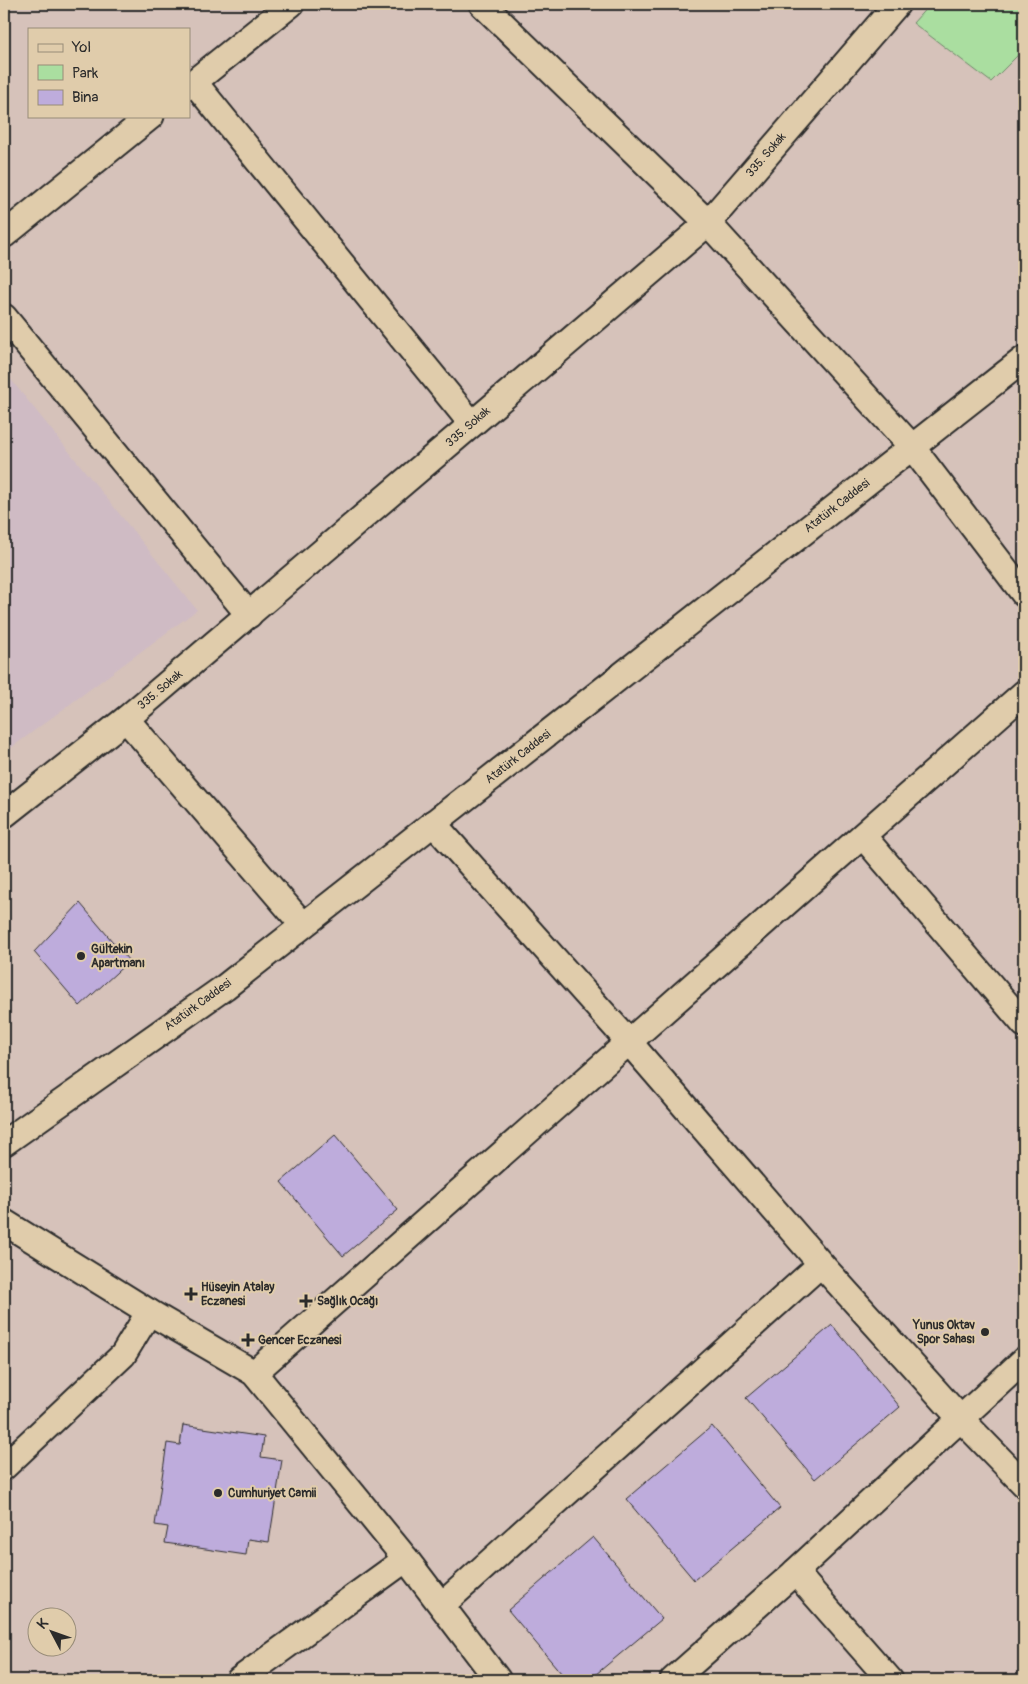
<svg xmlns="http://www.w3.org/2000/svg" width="1028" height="1684" viewBox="0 0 1028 1684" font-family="Pangolin,sans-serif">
<rect width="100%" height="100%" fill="#d6c2ba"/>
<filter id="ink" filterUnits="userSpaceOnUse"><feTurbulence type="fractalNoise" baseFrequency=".02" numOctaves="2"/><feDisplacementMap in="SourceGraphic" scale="10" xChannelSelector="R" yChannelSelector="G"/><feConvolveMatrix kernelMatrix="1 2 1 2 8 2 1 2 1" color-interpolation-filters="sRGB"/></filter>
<g filter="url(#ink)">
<path fill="#cfbbc4" d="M4,371L197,610L4,753Z"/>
<path fill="#aadea0" stroke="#6a8466" d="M930,4H1024V49L991,82L913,23Z"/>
<g fill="#beacdc" stroke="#2b2b2b">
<path d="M80,903L129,961L80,1006L34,952Z"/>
<path d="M335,1135L398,1210L343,1256L281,1182Z"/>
<path d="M832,1325L900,1407L815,1479L746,1398Z"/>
<path d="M183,1425L264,1437L261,1457L282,1460L269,1542L248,1539L246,1555L165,1543L168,1527L155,1525L167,1443L180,1445Z"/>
<path d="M712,1426L780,1508L694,1580L626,1499Z"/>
<path d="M593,1537L662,1619L589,1680H567L508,1610Z"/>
</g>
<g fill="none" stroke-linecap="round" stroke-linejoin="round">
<g stroke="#2b2b2b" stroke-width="29">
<g id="street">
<path d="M482,4L708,223L912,447L1024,594"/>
<path d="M194,82L472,424"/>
<path d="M189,86L291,4"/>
<path d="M4,235L151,116"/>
<path d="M4,317L249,615"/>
<path d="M126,719L303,925"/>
<path d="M4,815L126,719L708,223L897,4"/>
<path d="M433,823L629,1042L821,1264L960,1418L1024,1484"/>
<path d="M863,836L1024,1024"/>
<path d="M4,1143L225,987L1024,359"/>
<path d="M4,1222L149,1312L254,1373L406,1559L498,1680"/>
<path d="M254,1373L1024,693"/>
<path d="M4,1467L123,1355L149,1312"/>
<path d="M795,1572L890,1680"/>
<path d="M442,1605L821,1264"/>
<path d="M239,1680L406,1559"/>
<path d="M673,1680L795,1572L1024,1360"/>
</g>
</g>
<use href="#street" stroke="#e0ccab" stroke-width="25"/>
</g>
</g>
<g fill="#2b2b2b" stroke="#e0ccab" stroke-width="2">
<circle cx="81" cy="956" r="5"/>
<path d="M188.5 1286.5h5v5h5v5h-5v5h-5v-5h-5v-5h5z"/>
<path d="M303.5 1293.5h5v5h5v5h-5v5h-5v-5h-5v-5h5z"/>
<circle cx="985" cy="1332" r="5"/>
<path d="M245.5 1332.5h5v5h5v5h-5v5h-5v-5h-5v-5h5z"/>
<circle cx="218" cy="1493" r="5"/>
</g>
<g text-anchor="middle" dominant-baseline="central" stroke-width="4" stroke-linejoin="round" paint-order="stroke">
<g font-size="12" fill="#2b2b2b" stroke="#e0ccab">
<text transform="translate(766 155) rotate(-49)">335. Sokak</text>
<text transform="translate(468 427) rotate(-41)">335. Sokak</text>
<text transform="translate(837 506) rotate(-38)">Atatürk Caddesi</text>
<text transform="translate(160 690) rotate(-40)">335. Sokak</text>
<text transform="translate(518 757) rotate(-38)">Atatürk Caddesi</text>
<text transform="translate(198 1005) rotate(-36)">Atatürk Caddesi</text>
</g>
<g font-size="12" font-weight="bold" fill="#2b2b2b" stroke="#e0ccab" text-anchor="start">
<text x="91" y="949">Gültekin<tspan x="91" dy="14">Apartmanı</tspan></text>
<text x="201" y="1287">Hüseyin Atalay<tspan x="201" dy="14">Eczanesi</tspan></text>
<text x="317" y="1301">Sağlık Ocağı</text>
<text x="975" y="1325" text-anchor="end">Yunus Oktav<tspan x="975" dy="14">Spor Sahası</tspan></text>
<text x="258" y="1340">Gencer Eczanesi</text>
<text x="228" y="1493">Cumhuriyet Camii</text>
</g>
</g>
<rect width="1028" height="1684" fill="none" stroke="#e0ccab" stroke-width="20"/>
<rect x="10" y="10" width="1008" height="1664" fill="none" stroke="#2b2b2b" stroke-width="2" filter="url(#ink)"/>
<rect x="28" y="28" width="162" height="90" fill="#e0ccab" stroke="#988c78"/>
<rect x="38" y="44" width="25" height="8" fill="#e0ccab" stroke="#988c78"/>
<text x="72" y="52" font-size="15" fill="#2b2b2b">Yol</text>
<rect x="38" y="65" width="25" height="15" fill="#aadea0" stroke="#988c78"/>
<text x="72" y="78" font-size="15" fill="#2b2b2b">Park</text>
<rect x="38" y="90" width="25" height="15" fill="#beacdc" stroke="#988c78"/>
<text x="72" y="102" font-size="15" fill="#2b2b2b">Bina</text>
<g transform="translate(52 1632) rotate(311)"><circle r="24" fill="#e0ccab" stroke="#988c78"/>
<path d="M0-4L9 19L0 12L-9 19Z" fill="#2b2b2b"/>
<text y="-8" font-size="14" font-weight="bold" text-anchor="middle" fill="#2b2b2b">K</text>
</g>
</svg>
